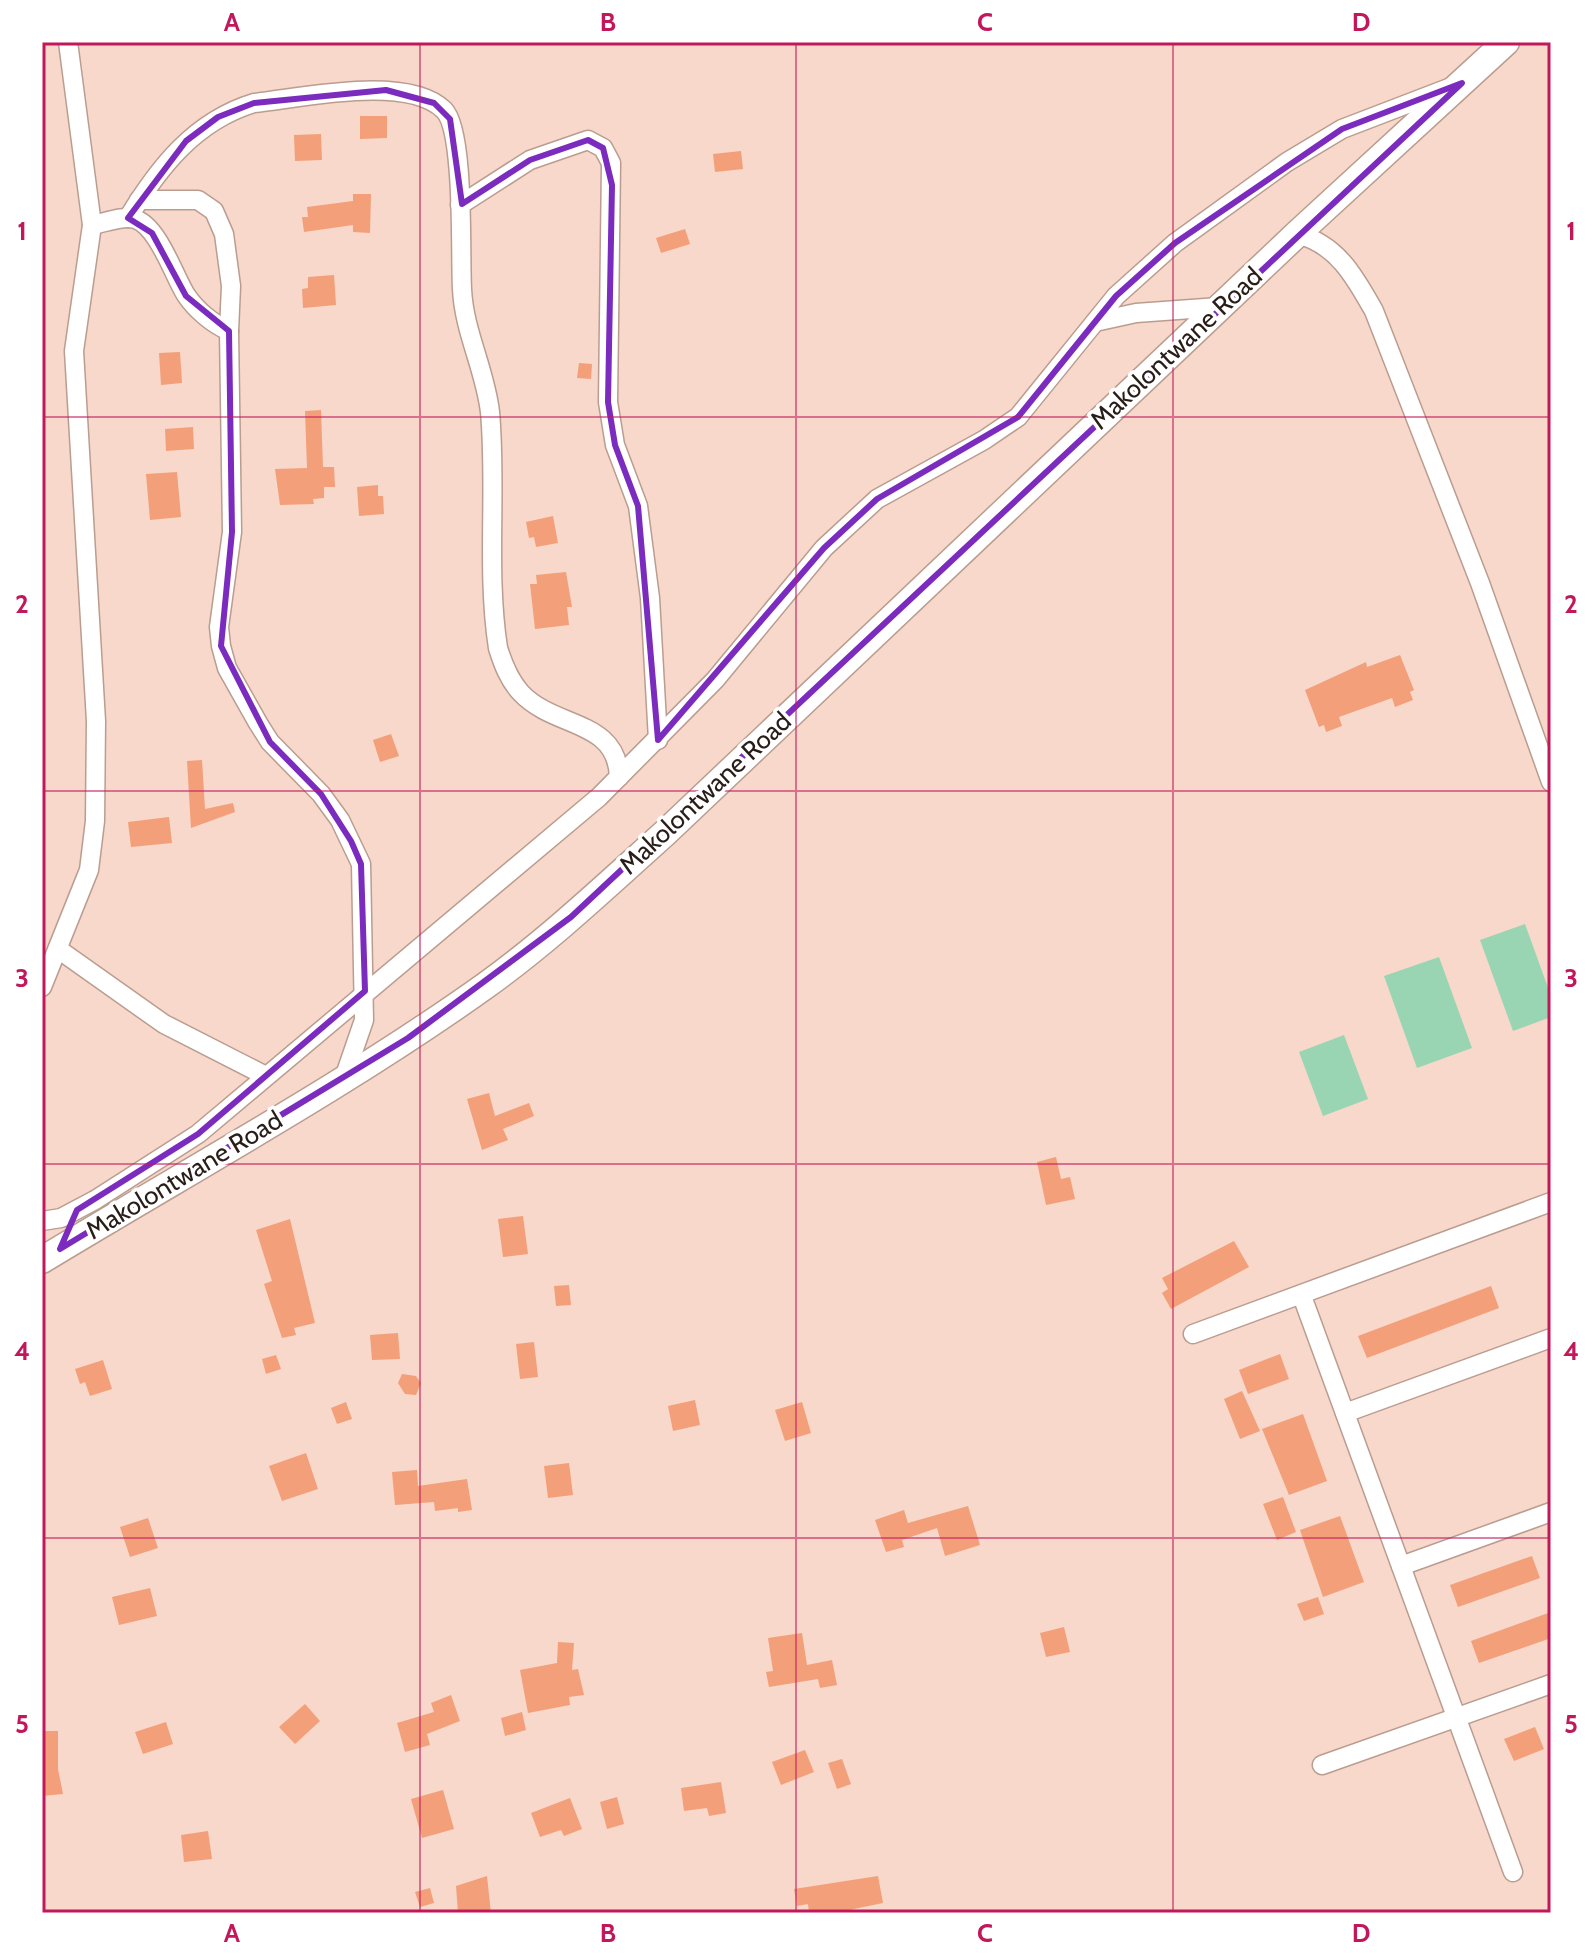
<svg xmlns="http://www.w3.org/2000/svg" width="1593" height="1955" viewBox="0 0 1593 1955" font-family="Cabin,sans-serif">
<rect width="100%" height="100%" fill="#f7d8ca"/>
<g fill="#9ad5b3">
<path d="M1525,924L1551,996V1017L1513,1031L1480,940Z"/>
<path d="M1439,957L1472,1048L1417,1068L1384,976Z"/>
<path d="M1344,1035L1368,1099L1323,1116L1299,1052Z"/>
</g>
<g fill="#f39f7a">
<path d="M360,116H387V138L360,139Z"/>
<path d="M321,134L322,160L295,161L294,135Z"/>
<path d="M741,151L743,169L715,172L713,154Z"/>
<path d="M353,194H371L370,233L353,232V225L304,232L302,217H308L307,207L353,201Z"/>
<path d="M685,229L690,244L661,253L656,238Z"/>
<path d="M334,275L336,305L303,308L302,289L308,288V277Z"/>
<path d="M180,352L182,383L161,385L159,353Z"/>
<path d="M579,363L592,364L591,379L577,378Z"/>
<path d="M321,410L323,467H334L335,487H324V498L313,499L314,504L280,505L275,469L307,468L305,411Z"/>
<path d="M193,427L194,449L166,451L165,429Z"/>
<path d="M177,472L181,517L150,520L146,474Z"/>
<path d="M378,485V496H383L384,514L359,516L357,487Z"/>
<path d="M553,516L558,543L536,547L534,537L529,538L526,522Z"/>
<path d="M566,572L572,607H567L569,625L535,629L530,584H537L536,575Z"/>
<path d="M1400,655L1414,690L1410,692L1413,700L1395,707L1392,698L1339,717L1342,726L1326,732L1324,725L1319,727L1305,690L1366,662L1367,667Z"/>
<path d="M391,734L399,756L380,762L373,740Z"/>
<path d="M202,760L205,809L233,803L235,812L191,828L187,761Z"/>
<path d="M169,817L172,843L131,847L128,822Z"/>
<path d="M489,1093L495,1116L529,1103L534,1116L503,1129L508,1140L482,1150L467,1099Z"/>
<path d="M1056,1157L1061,1179L1070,1177L1075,1199L1046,1205L1037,1162Z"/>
<path d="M523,1216L528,1254L503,1257L498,1219Z"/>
<path d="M290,1219L315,1323L294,1328L296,1335L282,1338L264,1284L272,1281L256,1230Z"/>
<path d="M1234,1241L1249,1267L1171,1309L1162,1293L1168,1289L1162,1278Z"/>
<path d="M569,1285L571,1305L556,1306L554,1286Z"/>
<path d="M1491,1286L1499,1308L1367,1358L1358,1336Z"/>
<path d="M398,1333L400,1359L372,1360L370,1335Z"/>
<path d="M534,1342L538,1377L520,1379L516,1344Z"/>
<path d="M1280,1354L1289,1379L1248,1394L1239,1370Z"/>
<path d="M276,1355L281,1369L266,1374L262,1359Z"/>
<path d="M103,1360L112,1389L90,1396L85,1382L80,1384L75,1369Z"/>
<path d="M402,1374L416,1376L421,1383L416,1395L405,1394L398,1383Z"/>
<path d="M1242,1391L1260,1431L1240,1439L1224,1399Z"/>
<path d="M695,1400L700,1425L673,1431L668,1406Z"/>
<path d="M346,1402L352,1419L337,1424L331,1408Z"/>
<path d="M802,1402L811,1433L785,1441L775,1410Z"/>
<path d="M1303,1414L1327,1481L1289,1495L1262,1429Z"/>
<path d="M306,1453L318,1489L282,1501L269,1466Z"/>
<path d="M569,1463L573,1495L548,1498L544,1466Z"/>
<path d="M417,1470L418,1486L467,1479L472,1510L458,1512V1508L435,1511L434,1502L395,1505L392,1472Z"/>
<path d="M1283,1497L1296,1532L1277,1540L1263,1504Z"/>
<path d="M968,1506L980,1545L945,1556L937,1528L902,1540L904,1547L886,1552L875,1520L904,1510L908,1523Z"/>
<path d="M1340,1516L1364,1582L1323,1597L1300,1530Z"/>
<path d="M148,1518L158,1548L130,1557L120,1527Z"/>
<path d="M1532,1556L1540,1578L1458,1607L1450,1585Z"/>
<path d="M150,1588L157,1616L119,1625L112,1597Z"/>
<path d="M1318,1597L1324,1614L1304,1621L1297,1604Z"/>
<path d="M1551,1612V1638L1479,1663L1471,1641Z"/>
<path d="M1064,1627L1070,1652L1046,1657L1040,1633Z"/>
<path d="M802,1633L807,1665L832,1660L837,1685L820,1688L818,1679L769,1687L766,1672L773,1671L768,1638Z"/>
<path d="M558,1642L574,1643L572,1670L578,1669L584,1695L569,1697L570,1705L528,1713L520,1670L557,1663Z"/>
<path d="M451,1695L460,1721L427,1734L430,1745L405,1752L397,1723L434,1712L431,1703Z"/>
<path d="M305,1704L320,1721L295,1744L279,1727Z"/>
<path d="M522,1712L526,1730L505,1736L501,1718Z"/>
<path d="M166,1722L173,1744L143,1754L135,1732Z"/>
<path d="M1535,1727L1544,1749L1514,1761L1504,1739Z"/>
<path d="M42,1731H58V1769L63,1794L42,1796Z"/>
<path d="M805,1750L814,1772L781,1785L772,1762Z"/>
<path d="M842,1759L851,1784L837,1789L828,1763Z"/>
<path d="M721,1782L726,1813L709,1816L707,1808L684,1811L681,1788Z"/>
<path d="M443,1790L454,1829L422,1838L411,1799Z"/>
<path d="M617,1797L624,1824L607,1829L600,1802Z"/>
<path d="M570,1798L582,1829L564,1836L561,1830L540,1837L531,1813Z"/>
<path d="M208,1831L212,1859L184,1862L181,1835Z"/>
<path d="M487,1876L491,1913H458L456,1886Z"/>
<path d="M878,1876L883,1903L849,1910L850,1913L809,1912L808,1904L797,1906L794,1889Z"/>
<path d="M430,1888L434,1903L420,1907L415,1892Z"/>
</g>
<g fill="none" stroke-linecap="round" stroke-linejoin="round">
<g stroke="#ba9d90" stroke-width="21">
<g id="minor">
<path d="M139,200H198L214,211L224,234L231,286L229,331L232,532L219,627L221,646L227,668L258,723L270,742L321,794L340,820L361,864L364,1020L344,1078"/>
<path d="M460,205L530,160L588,140L603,148L611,163L608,402L615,445L638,506L650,598L658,740"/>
<path d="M128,218C159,167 195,121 254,103C302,98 407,74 444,110C465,131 460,255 462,289C464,332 485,369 490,412C497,490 486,571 498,648C503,664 509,680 521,693C555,729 617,719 619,777"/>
<path d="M92,225C104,223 124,215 135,219C158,226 174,276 186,295C196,310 213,324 229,331"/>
<path d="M1297,234C1337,244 1355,277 1374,311L1480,583L1551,782"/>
<path d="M1095,322L1136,313L1219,307"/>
<path d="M58,949L164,1024L264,1075"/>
<path d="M42,987L89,870L95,821L96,721L74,351L92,225L68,42"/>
<path d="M42,1221L61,1218L95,1200L198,1134L599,797L715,680L824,548L877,499L984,440L1018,417L1116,296L1175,243L1287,162L1342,129L1454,86"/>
<path d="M1302,1296L1513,1872"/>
<path d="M1193,1334L1551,1202"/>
<path d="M1345,1413L1551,1338"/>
<path d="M1401,1566L1551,1512"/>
<path d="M1322,1765L1551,1684"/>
</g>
</g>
<g stroke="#ba9d90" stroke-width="29">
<path id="secondary" d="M42,1260C190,1170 343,1087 485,986C549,940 606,886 665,833L1297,234L1506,42"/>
</g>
<use href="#minor" stroke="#fff" stroke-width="18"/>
<use href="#secondary" stroke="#fff" stroke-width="26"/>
</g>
<path fill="none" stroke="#7b2cbf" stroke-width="6" stroke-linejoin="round" d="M1462,83L571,917L408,1038L60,1249L77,1210L198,1134L365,991L361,864L351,841L321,794L270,742L221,646L232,532L229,331L186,296L152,233L128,218L186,141L218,117L254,103L386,90L434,103L450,119L462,204L530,160L588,140L603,148L612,185L608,402L615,445L638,506L658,740L824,548L877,499L1018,417L1116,296L1175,243L1342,129Z"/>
<path fill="none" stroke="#c2185b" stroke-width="2" stroke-opacity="0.55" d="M420,42V1913M796,42V1913M1173,42V1913M42,417H1551M42,791H1551M42,1164H1551M42,1538H1551"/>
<g text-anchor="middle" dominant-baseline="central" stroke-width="7" stroke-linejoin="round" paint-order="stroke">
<g font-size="26" fill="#281d18" stroke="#fff">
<text transform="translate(1176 348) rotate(-43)">Makolontwane Road</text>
<text transform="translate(705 793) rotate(-43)">Makolontwane Road</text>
<text transform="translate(184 1175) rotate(-31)">Makolontwane Road</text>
</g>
</g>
<rect width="1593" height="1955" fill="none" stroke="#ffffff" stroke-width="88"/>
<rect x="44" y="44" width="1505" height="1867" fill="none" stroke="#c2185b" stroke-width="3"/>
<g font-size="26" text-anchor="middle" font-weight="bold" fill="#c2185b">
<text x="232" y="31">A</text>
<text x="608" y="31">B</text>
<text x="985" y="31">C</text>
<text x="1361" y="31">D</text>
<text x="22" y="240">1</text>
<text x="1571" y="240">1</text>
<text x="22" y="613">2</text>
<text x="1571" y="613">2</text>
<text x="22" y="987">3</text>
<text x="1571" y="987">3</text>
<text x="22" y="1360">4</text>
<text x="1571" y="1360">4</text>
<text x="22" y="1733">5</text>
<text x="1571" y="1733">5</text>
<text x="232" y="1942">A</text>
<text x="608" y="1942">B</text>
<text x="985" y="1942">C</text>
<text x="1361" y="1942">D</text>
</g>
</svg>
